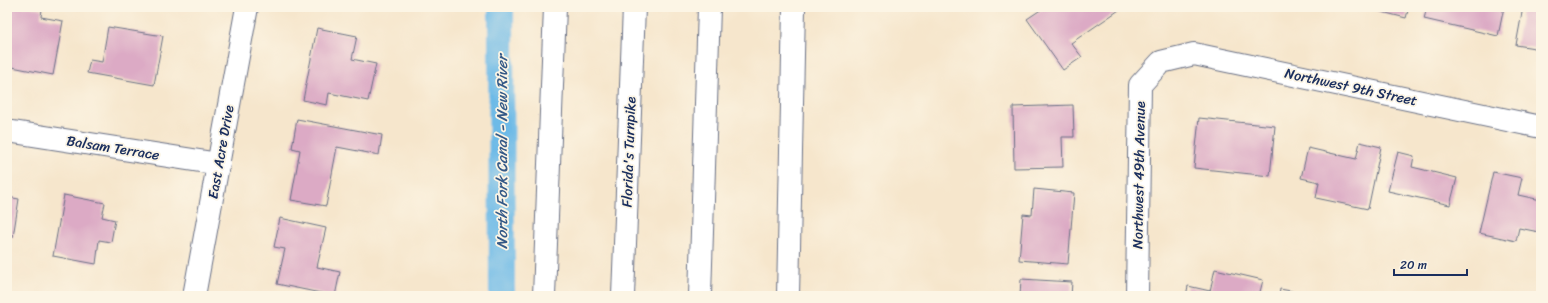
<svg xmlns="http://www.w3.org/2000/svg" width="1548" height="303" viewBox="0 0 1548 303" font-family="Sriracha,sans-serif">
<rect width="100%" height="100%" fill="#fcf5e5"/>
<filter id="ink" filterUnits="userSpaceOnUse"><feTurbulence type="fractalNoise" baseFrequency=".025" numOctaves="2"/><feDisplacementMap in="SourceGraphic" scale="8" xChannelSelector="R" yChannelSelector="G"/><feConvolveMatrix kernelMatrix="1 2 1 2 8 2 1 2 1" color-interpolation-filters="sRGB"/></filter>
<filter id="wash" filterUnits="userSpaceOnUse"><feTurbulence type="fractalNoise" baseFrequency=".012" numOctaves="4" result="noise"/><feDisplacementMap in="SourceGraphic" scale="16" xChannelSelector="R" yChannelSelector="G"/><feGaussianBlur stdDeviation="0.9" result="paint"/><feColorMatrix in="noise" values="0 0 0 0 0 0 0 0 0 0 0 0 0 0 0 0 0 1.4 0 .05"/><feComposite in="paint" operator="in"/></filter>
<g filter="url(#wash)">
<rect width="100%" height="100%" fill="#f6e6cc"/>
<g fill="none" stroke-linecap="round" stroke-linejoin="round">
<path stroke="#6dbae7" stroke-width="26" d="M501,7L502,296"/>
</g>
<g id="blocks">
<g fill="#dcaac5">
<path d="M7,7H30L42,9L41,17L63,21L53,75L7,66Z"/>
<path d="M1045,7H1121L1122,8L1071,43L1082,57L1063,70L1027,19Z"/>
<path d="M1362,7H1409L1406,18Z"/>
<path d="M1427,7H1504L1498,36L1424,19Z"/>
<path d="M1523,7H1541V49L1516,45Z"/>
<path d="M108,27L163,36L154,85L87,73L90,60L102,62Z"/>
<path d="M317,28L357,36L352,59L376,64L368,101L329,93L327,105L303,100Z"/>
<path d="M1073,105L1074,137H1062L1063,167L1014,168L1013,107Z"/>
<path d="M1199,118L1275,126L1270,176L1194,168Z"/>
<path d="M297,119L382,135L379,155L337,147L326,206L291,200L300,150L292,148Z"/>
<path d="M1360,142L1381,147L1368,209L1316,198L1319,182L1301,178L1308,148L1356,159Z"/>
<path d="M1398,152L1414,156L1412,167L1457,178L1450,205L1388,191Z"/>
<path d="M1493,172L1522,178L1518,195L1541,200V223L1539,232L1519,228L1516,241L1479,233Z"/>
<path d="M1034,189L1074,193L1068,264L1019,260L1023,214L1032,215Z"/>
<path d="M64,195L105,203L102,217L115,220L111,242L99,240L96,264L53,256Z"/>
<path d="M7,197L19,199L13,237L7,236Z"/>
<path d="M280,218L326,228L317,267L340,272L335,296L277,284L285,249L274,247Z"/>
<path d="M1215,269L1263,280L1259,296H1186L1188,286L1210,291Z"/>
<path d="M1021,279L1072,282L1071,296H1020Z"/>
<path d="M1280,289L1312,295V296H1279Z"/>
</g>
</g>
</g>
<g filter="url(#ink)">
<use href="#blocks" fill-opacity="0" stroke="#686f84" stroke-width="1"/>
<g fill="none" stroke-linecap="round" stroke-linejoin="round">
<g stroke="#686f84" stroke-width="24">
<g id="minor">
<path d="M7,131L219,164"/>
<path d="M194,296L247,7"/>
<path d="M1137,296L1140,85L1161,62L1194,54L1541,127"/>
</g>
</g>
<g stroke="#686f84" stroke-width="24">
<g id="highway">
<path d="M544,296L555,7"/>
<path d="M623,296L634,7"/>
<path d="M700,296L709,7"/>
<path d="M788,296L794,7"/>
</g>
</g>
<use href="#minor" stroke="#fff" stroke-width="22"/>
<use href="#highway" stroke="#fff" stroke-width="22"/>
</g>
</g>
<g text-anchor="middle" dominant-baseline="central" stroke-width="3.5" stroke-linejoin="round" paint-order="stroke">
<g font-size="14" fill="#1b2f5e" stroke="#fcf5e5">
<text transform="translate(1351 87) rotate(12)">Northwest 9th Street</text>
<text transform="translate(113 148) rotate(9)">Balsam Terrace</text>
<text transform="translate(221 152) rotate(-80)">East Acre Drive</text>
<text transform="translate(629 152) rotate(-88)">Florida's Turnpike</text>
<text transform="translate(1139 175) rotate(-89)">Northwest 49th Avenue</text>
</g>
<g font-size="15" font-style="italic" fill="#345987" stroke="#fcf5e5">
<text transform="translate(502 152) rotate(-90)">North Fork Canal - New River</text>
</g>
</g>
<rect width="1548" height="303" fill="none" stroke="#fcf5e5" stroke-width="24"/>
<path d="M1394 269v6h73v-6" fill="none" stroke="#1b2f5e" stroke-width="2"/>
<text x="1400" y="269" font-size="12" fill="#1b2f5e" stroke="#fcf5e5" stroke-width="3" paint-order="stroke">20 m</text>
</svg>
